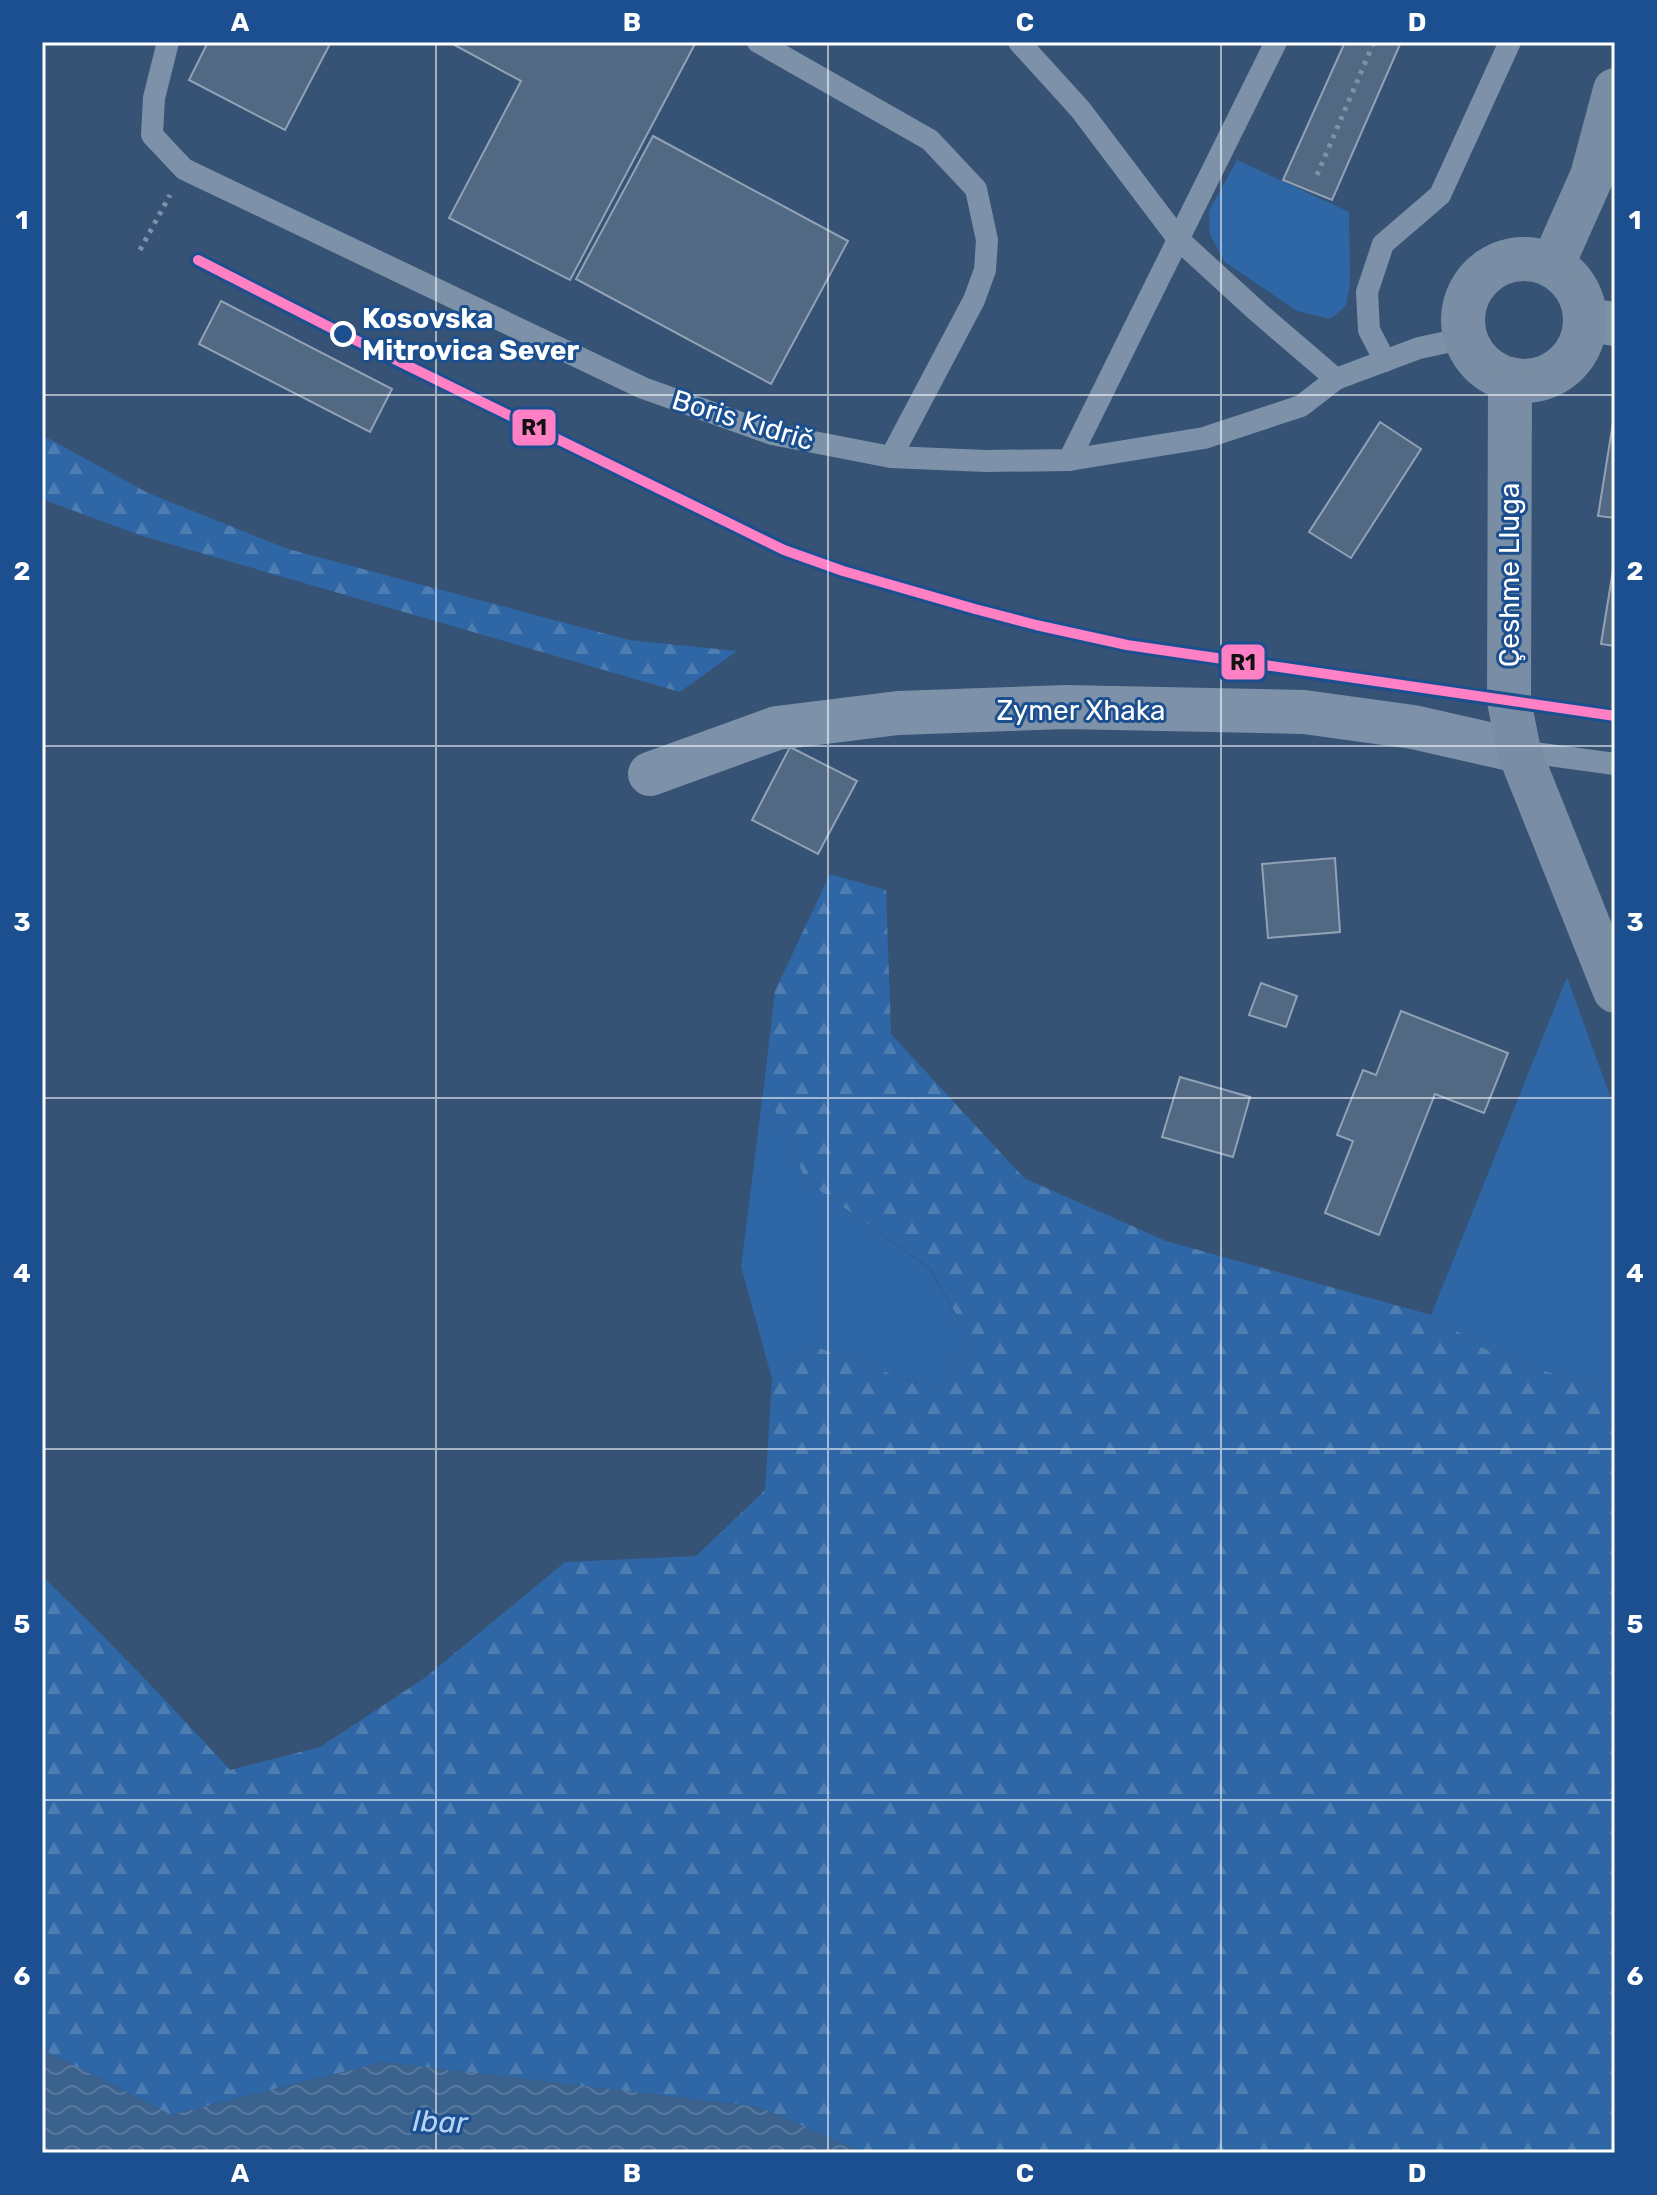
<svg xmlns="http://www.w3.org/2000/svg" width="1657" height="2195" viewBox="0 0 1657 2195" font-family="Rubik,sans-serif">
<defs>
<pattern id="forest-firs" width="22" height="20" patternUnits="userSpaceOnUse" patternTransform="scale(2)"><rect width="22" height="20" fill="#2f66a5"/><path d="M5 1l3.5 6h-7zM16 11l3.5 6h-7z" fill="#4e7db2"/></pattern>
<pattern id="water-waves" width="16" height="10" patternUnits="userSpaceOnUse" patternTransform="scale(2)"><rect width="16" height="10" fill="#3b618d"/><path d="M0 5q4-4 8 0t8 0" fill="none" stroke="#58799e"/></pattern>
</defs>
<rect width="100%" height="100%" fill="#365274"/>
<g fill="#2f66a5">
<path d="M1237,160L1349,212L1350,282L1346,306L1330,319L1297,311L1225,262L1210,235L1209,211Z"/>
<path d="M1567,977L1615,1110V1406L1595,1386L1500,1358L1431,1315Z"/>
<path d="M764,1085L806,1181L929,1268L970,1339L940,1392L817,1347L772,1379L741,1266Z"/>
</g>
<g fill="url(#forest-firs)">
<path d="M42,435L148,493L288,549L629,640L737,651L680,692L142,536L42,499Z"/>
<path d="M830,874L886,890L891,1034L1024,1178L1166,1241L1431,1315L1500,1358L1595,1386L1615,1406V2153H864L759,2107L383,2062L171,2115L42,2049V1576C107,1638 169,1703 230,1770L320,1747L426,1677L565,1562L696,1556L765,1490L772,1379L817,1347L940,1392L970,1339L930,1268L806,1181L764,1085L775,991Z"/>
</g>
<path fill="url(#water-waves)" d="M42,2049L171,2115L383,2062L759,2107L864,2153H42Z"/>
<g fill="#526984" stroke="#92a2b6" stroke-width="2">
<path d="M208,42H331L285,130L189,80Z"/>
<path d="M449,42H696L570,280L449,218L521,81Z"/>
<path d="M1345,42H1401L1332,200L1283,180Z"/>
<path d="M653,136L848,241L771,384L576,279Z"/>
<path d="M221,301L392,389L370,432L199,344Z"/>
<path d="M1615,410V518L1598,516Z"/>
<path d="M1380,422L1421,449L1351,558L1309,532Z"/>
<path d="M1615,558V646L1601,644Z"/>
<path d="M790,747L857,781L818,854L752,820Z"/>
<path d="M1335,858L1340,932L1268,938L1262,864Z"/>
<path d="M1261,983L1297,996L1286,1027L1249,1015Z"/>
<path d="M1401,1011L1508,1053L1484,1113L1435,1094L1379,1235L1325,1213L1353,1141L1337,1135L1363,1070L1376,1075Z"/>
<path d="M1180,1077L1250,1097L1233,1157L1162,1137Z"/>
</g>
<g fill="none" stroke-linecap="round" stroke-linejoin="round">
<g stroke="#7d92a8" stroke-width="5" stroke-dasharray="4 6" stroke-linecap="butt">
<path d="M1317,175L1374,42"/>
<path d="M140,250L170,195"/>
</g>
<g stroke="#7d92a8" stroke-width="22">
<path d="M168,42L154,98L152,135L184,169L643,388L772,434L891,457L986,461L1069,460L1204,438L1301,406L1336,379L1419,348L1466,338"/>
<path d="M758,42L930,140L976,189L987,240L985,270L974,300L891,457"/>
<path d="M1019,42L1080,109L1179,240L1259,313L1336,379"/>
<path d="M1385,361L1369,330L1367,292L1383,244L1440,195L1510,42"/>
<path d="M1069,460L1276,42"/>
<path d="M1519,751L1615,764"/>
</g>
<g stroke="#7d92a8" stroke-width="44">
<path d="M1586,320L1615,324"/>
<path d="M650,774L777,728L898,713L1065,707L1304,712L1413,727L1519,751"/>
</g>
<g stroke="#798da4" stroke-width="44">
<circle cx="1524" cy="320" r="61"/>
<path d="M1552,266L1592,176L1615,90"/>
<path d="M1510,379L1509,701L1519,751L1615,991"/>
</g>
<g stroke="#1b4f8f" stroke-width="16">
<path id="rail-1" d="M198,260L343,334L784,550L843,571L975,609L1036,625L1127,645L1615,716"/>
</g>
<use href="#rail-1" stroke="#ff80c5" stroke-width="10"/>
</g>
<path fill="none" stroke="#fff" stroke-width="2" stroke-opacity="0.55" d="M436,42V2153M828,42V2153M1221,42V2153M42,395H1615M42,746H1615M42,1098H1615M42,1449H1615M42,1800H1615"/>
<circle fill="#1b4f8f" stroke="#fff" stroke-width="4" cx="343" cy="334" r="11"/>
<g text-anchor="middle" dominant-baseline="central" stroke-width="6" stroke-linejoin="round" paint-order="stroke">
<g font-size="28" font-weight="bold" fill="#fff" stroke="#1b4f8f" text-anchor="start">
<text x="362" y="318">Kosovska<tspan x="362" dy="32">Mitrovica Sever</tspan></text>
</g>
<g font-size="28" fill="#fff" stroke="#1b4f8f">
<text transform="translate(743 420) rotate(17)">Boris Kidrič</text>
<text transform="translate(1509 575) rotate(-90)">Çeshme Lluga</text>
<text x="1081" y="710">Zymer Xhaka</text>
</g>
<g font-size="30" font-style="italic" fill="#b5d3f5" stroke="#1b4f8f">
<text transform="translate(440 2122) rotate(2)">Ibar</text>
</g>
</g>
<g stroke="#1b4f8f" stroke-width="3">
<rect x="511" y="408" width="46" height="39" rx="8" fill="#ff80c5"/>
<rect x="1220" y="643" width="46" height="38" rx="8" fill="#ff80c5"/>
</g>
<g font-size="22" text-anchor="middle" font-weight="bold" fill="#111">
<text x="534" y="435">R1</text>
<text x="1243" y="670">R1</text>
</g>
<rect width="1657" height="2195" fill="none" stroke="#1b4f8f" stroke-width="88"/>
<rect x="44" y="44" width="1569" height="2107" fill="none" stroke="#fff" stroke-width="3"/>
<g font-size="26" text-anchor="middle" font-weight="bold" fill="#fff">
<text x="240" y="31">A</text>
<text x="632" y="31">B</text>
<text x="1025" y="31">C</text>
<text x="1417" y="31">D</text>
<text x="22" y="229">1</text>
<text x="1635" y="229">1</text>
<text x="22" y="580">2</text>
<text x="1635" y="580">2</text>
<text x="22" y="931">3</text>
<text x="1635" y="931">3</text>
<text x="22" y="1282">4</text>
<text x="1635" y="1282">4</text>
<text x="22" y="1633">5</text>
<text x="1635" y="1633">5</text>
<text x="22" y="1985">6</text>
<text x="1635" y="1985">6</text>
<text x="240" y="2182">A</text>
<text x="632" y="2182">B</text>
<text x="1025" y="2182">C</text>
<text x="1417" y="2182">D</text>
</g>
</svg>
